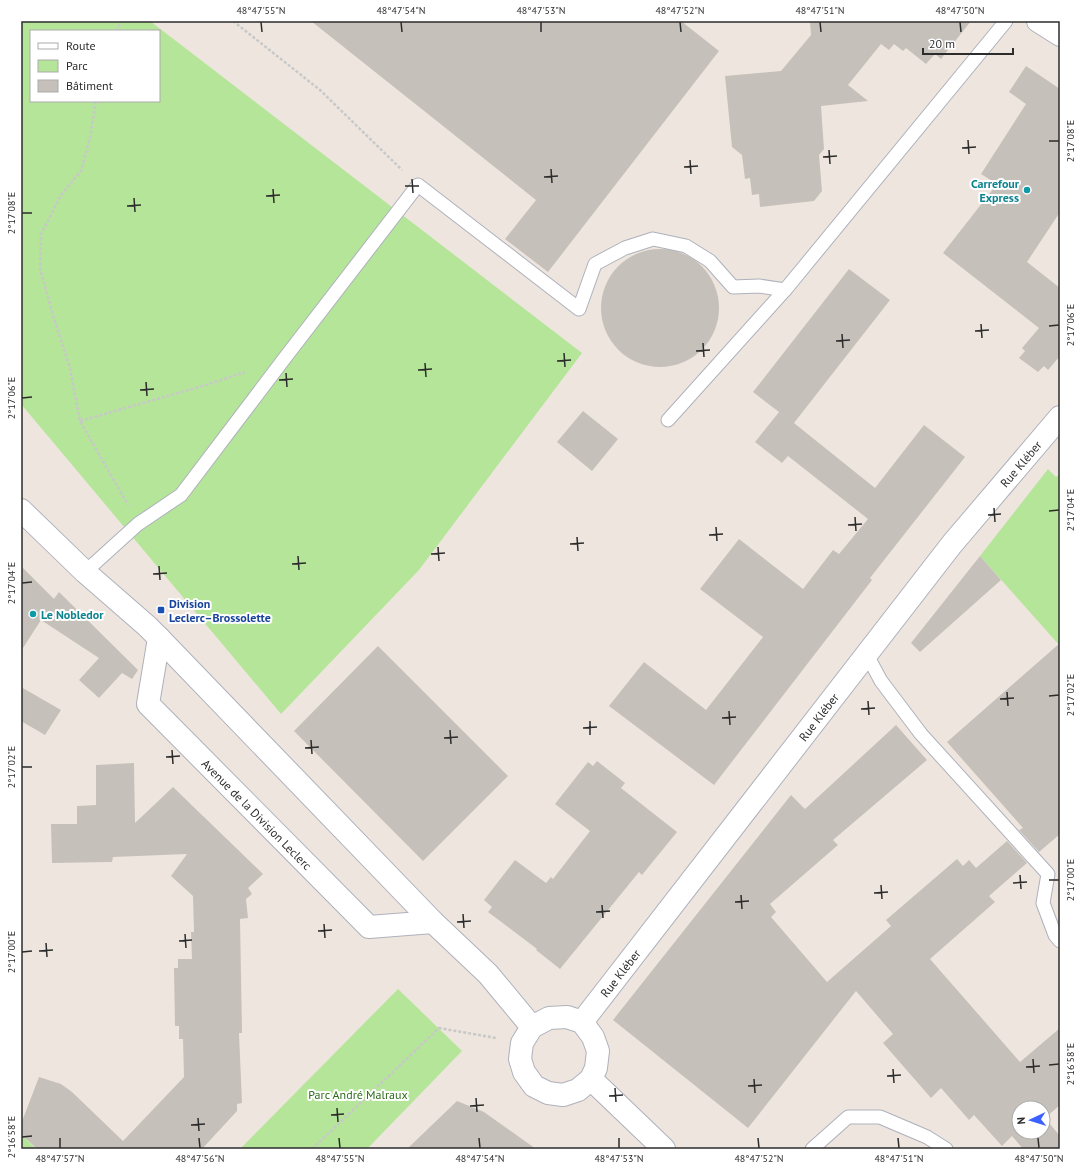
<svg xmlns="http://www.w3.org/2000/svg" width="1081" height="1170" viewBox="0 0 1081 1170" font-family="'PT Sans',sans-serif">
<rect width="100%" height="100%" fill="#eee6de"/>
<g fill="#b4e599" fill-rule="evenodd">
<path d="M21,21H150L582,353L419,570L281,714L21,404ZM31,31H159V101H31Z"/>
<path d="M1048,469L1056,477L1060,474V646L980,556Z"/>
<path d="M398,989L462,1051L367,1149H240Z"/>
<path d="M21,1134L36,1149H21Z"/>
</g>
<g fill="#c6c0ba" fill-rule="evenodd">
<path d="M311,21H681L719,51L548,272L505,239L536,200Z"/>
<path d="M810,21H971L941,59L935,54L926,64L906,48L903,51L894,44L889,50L881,44L848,85L868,101L821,106L824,149L819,155L822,191L814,201L760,207L759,194L752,195L750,178L745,179L742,155L732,147L725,76L781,71L811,35Z"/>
<path d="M1026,66L1060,89V212L1027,262L1060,288V356L1048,370L1044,366L1038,372L1019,358L1025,351L1022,348L1039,328L943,253L997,184L981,174L1026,104L1009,92Z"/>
<circle cx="660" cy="308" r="59"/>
<path d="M849,269L890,300L794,423L875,488L924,425L965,457L870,578L872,580L714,785L609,706L644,662L706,710L763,637L700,589L739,539L803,589L833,550L839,554L868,519L788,456L782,463L755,442L779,412L753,392Z"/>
<path d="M583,411L618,439L592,471L557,442Z"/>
<path d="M980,556L1001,580L920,652L911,643Z"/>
<path d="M21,566L54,599L59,592L138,670L132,679L122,673L99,698L79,680L99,658L41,620L21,651Z"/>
<path d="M1060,643V834L1039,852L1019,830L1023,828L947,742Z"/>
<path d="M378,646L508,776L423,861L294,731Z"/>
<path d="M21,687L61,710L45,735L21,721Z"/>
<path d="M896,725L927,760L833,840L838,845L770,904L776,912L771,917L827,982L891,926L886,920L957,859L963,866L969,860L976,868L1007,841L1027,863L989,896L995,902L930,959L1020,1062L1060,1028V1105L1045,1118L1060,1136V1149H1023L1012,1136L1002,1146L974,1115L969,1120L941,1088L931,1098L883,1043L893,1034L856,991L748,1128L613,1020L791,795L805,809ZM1019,1108H1043V1132H1019Z"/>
<path d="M597,761L625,783L621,788L677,832L642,875L639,872L560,969L536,950L537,949L488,912L492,907L484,900L515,860L546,883L551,877L553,879L590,831L555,804L588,762L593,766Z"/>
<path d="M134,763L135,823L173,787L263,874L248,888L252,894L246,899L248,918L240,919L242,1033H239L242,1103L237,1104V1111L202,1149H37L21,1134V1124L39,1077L61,1084L72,1092L123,1141L184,1077L183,1039H179V1026H175L174,968H178V959H192L191,932H194L193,896L171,876L187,854L113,857L112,862L52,863L51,824H77V806L96,805V765Z"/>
<path d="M457,1101L484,1112L536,1149H407Z"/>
</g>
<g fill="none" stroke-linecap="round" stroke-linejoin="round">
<g stroke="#aeb1bc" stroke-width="15">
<g id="lane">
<path d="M668,420L785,290L1006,21"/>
<path d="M85,572L138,524L181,495L284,359L418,185L579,309L595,264L625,248L653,239L686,246L710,261L733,287L759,286L785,290"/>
<path d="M867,655L881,681L921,734L1048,874L1043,903L1055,935L1060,941"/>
<path d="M812,1149L848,1117H880L927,1137L946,1149"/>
</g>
</g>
<g stroke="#aeb1bc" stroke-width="24">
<g id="street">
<path id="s1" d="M159,638L148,704L369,927L433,922"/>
<path id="s2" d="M582,1022L952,544L1060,417"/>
</g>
</g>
<g stroke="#aeb1bc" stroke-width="24">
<g id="secondary">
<path d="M1038,21L1060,35"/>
<path d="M21,510L85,572L147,626L159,638L433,922L488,974L532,1027"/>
<path d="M567,1017L582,1022L593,1037L598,1051L596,1068L591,1079L578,1090L563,1095L548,1093L534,1086L524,1072L520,1059L522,1043L532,1027L549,1018Z"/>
<path d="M591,1079L664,1149"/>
</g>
</g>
<g stroke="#c8c8c8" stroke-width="2.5" stroke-dasharray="3 2" stroke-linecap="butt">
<path d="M233,21L320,90L402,170"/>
<path d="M116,31L122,21"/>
<path d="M96,101L90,137L81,171L61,195L41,234L40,268L52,312L70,368L80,421L128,505"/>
<path d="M80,421L206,385L245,372"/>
<path d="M312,1149L439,1028L496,1038"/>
</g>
<use href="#lane" stroke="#fff" stroke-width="13"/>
<use href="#street" stroke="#fff" stroke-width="22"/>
<use href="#secondary" stroke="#fff" stroke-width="22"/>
</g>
<path fill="none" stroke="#2c2c2c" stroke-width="1.5" d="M261,22L262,32M401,22L402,32M541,22V32M680,22L681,32M820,22L821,32M960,22L961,32M968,140L969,154M1049,141H1059M962,148L976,147M829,150L830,164M823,157L837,156M690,160L691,174M684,167L698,166M551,169L552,183M544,177L558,176M412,179L413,193M405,186H419M273,189L274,203M266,196L280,195M134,198L135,212M127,206L141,205M22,213H32M981,324L982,338M1049,326L1059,325M975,331L989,330M842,334L843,348M836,341L850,340M703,343L704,357M696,351L710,350M564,353L565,367M557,361L571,360M425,363L426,377M418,370L432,369M286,373L287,387M279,380L293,379M146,382L147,396M140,390L154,389M22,398L32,397M994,508L995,522M1049,511L1059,510M988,515L1001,514M855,517L856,531M848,525L862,524M716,527L717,541M709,535L723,534M577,537L578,551M570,544L584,543M438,547L439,561M431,554L445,553M298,556L299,570M292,564L306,563M159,566L160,580M153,574L167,573M22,583L32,582M1007,692L1008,706M1049,696L1059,695M1000,699L1014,698M868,701L869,715M861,709L875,708M729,711L730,725M722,718L736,717M590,721V735M583,728L597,727M450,730L451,744M444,738L458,737M311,740L312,754M305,748L319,747M172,750L173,764M166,757L180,756M22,767H32M1020,875L1021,889M1049,880H1059M1013,883L1027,882M881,885L882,899M874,893L888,892M741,895L742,909M735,902L749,901M602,905L603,918M596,912L610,911M463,914L464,928M457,922L471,921M324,924L325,938M318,931L332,930M185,934L186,948M179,941L192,940M46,943L47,957M39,951L53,950M22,952L32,951M1033,1059L1034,1073M1049,1065L1059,1064M1026,1067L1040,1066M893,1069L894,1083M887,1076L901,1075M754,1079L755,1093M748,1086L762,1085M615,1088L616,1102M609,1096L623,1095M476,1098L477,1112M470,1106L484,1105M337,1108L338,1122M331,1115L344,1114M198,1118L199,1131M191,1125L205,1124M22,1137L32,1136M60,1138V1148M199,1138L200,1148M339,1138L340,1148M479,1138L480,1148M619,1138V1148M758,1138L759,1148M898,1138L899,1148M1038,1138L1039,1148"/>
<g fill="#0f9aa8" stroke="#fff" stroke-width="1.5">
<circle cx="1027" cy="190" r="4"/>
<circle cx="33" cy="614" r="4"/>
</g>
<rect fill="#1a4fb4" stroke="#fff" stroke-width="1.5" x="157" y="606" width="8" height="8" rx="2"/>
<g text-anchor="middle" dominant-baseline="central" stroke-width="4" stroke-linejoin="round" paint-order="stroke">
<g font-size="12" font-weight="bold" fill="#0d838f" stroke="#fff" text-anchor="end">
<text x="1019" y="183">Carrefour<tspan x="1019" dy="14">Express</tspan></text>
<text x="41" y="614" text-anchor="start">Le Nobledor</text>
</g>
<g font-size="12" fill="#2c2c2c" stroke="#fff">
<text stroke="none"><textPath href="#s2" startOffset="710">Rue Kléber</textPath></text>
<text stroke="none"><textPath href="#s2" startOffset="386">Rue Kléber</textPath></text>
<text stroke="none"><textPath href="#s1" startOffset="222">Avenue de la Division Leclerc</textPath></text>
<text stroke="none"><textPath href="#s2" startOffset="62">Rue Kléber</textPath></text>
</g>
<g font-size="12" font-weight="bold" fill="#164399" stroke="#fff" text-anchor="start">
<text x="169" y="603">Division<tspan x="169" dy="14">Leclerc–Brossolette</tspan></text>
</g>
<g font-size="12" fill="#2b6b19" stroke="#fff">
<text x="358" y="1094">Parc André Malraux</text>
</g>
</g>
<rect width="1081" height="1170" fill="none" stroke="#ffffff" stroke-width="44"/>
<rect x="30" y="30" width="130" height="72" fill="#ffffff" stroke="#ababab"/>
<rect x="38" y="43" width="20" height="6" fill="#ffffff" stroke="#ababab"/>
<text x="66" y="50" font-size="12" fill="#2c2c2c">Route</text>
<rect x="38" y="60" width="20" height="12" fill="#b4e599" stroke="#ababab"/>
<text x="66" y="70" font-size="12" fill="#2c2c2c">Parc</text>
<rect x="38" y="80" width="20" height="12" fill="#c6c0ba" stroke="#ababab"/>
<text x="66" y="90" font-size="12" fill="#2c2c2c">Bâtiment</text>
<g transform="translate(1031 1120) rotate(266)"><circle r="19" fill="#ffffff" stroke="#ababab"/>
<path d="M0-3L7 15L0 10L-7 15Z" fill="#3b62fe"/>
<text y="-6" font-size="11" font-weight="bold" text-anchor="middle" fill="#2c2c2c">N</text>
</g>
<path d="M923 48v6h90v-6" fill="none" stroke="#2c2c2c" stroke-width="2"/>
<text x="929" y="48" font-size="12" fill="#2c2c2c" stroke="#ffffff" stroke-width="3" paint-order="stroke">20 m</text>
<rect x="22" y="22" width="1037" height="1126" fill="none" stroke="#2c2c2c" stroke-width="1.5"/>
<g font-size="10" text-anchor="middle" fill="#2c2c2c">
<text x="261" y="14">48°47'55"N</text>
<text x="401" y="14">48°47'54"N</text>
<text x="541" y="14">48°47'53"N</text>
<text x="680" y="14">48°47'52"N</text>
<text x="820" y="14">48°47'51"N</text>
<text x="960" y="14">48°47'50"N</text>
<text transform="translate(1070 141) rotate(-90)" y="4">2°17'08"E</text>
<text transform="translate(11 213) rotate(-90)" y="4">2°17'08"E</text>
<text transform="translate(1070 325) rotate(-90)" y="4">2°17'06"E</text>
<text transform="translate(11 398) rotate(-90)" y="4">2°17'06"E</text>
<text transform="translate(1070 510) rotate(-90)" y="4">2°17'04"E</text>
<text transform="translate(11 583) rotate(-90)" y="4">2°17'04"E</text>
<text transform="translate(1070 695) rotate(-90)" y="4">2°17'02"E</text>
<text transform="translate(11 767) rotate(-90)" y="4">2°17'02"E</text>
<text transform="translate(1070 880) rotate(-90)" y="4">2°17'00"E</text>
<text transform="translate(11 952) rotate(-90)" y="4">2°17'00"E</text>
<text transform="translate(1070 1064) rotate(-90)" y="4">2°16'58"E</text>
<text transform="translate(11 1137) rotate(-90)" y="4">2°16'58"E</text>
<text x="60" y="1162">48°47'57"N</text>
<text x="200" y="1162">48°47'56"N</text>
<text x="340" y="1162">48°47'55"N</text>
<text x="480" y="1162">48°47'54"N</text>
<text x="619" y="1162">48°47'53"N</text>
<text x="759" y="1162">48°47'52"N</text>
<text x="899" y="1162">48°47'51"N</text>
<text x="1039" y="1162">48°47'50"N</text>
</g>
</svg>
